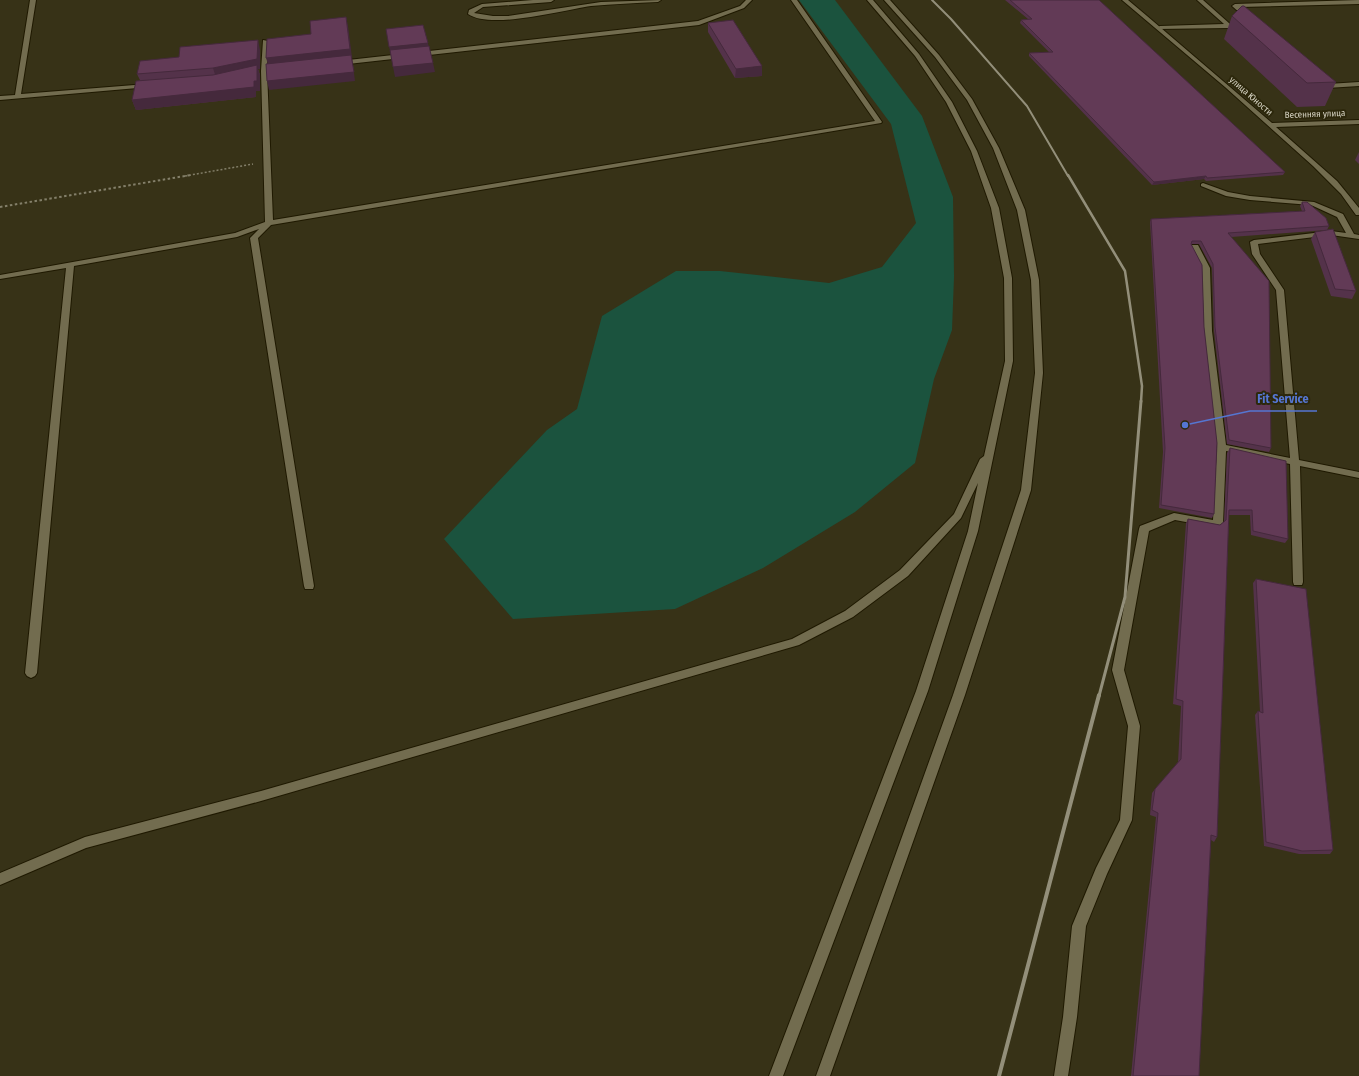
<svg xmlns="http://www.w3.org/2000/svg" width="1359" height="1076" viewBox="0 0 1359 1076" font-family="'Fira Sans Condensed',sans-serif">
<rect width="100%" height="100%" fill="#373217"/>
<path fill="#1b533e" d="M799,0H835L922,116L953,197L954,277L952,330L934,379L915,463L855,512L763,568L675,609L513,619L444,539L547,430L577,409L602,316L676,271H720L829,283L882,267L916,223L891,124Z"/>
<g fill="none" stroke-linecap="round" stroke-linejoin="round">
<g stroke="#1f1901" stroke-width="2">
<g id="service">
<path d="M30,0H36L21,94L147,84L150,86L149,87L0,100V96L15,95Z"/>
<path d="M533,0H554L551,2L483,7L474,13L493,16H508L601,2L661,0L658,2C636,3 613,4 591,6C563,10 491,30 468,14L469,10L482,4Z"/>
<path d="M746,0H752L744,8L699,25L339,65L336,63L339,61L698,21L740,6Z"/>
<path d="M791,0H797L882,122L881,123L271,225L258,238L314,586L313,589H305L304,586L250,238L259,229L237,237L74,266L37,673L35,676L31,678L27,676L25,673L66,268L0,279V275L235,233L265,222L261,71L263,40L268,41L267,71L273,220L875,121Z"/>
<path d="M1197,0H1203L1230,24L1241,23L1244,25L1229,28L1158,29V27L1160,26L1224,24Z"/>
<path d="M1359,0V4L1240,7L1251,18L1248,20L1232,6L1235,4Z"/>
<path d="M1322,80L1328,84L1359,82V86L1327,88L1319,82Z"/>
<path d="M1203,183L1228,192L1250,196L1314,202L1343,214L1354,234L1359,235V239L1331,235L1258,244L1260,254L1284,290L1299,460L1359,472V478L1300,466L1303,582L1302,585H1294L1293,582L1290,464L1226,451L1223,524L1221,526L1218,528L1175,520L1149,531L1124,670L1140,726L1132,820L1107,874L1086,926L1077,1017L1068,1076H1054L1063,1017L1072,926L1096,868L1120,820L1128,726L1112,670L1139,529L1140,526L1174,513L1213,520L1217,447L1204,331L1202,268L1191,247L1192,245H1198L1210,268L1212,331L1226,445L1290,458L1276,290L1252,254L1250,242L1254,240L1331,231L1346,233L1337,217L1311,205L1250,200L1226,196L1201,186V184Z"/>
</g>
</g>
<g stroke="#1f1901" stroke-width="2">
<path id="tertiary" d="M1122,0H1128L1147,16L1272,123L1359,120V124L1276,127L1337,181L1359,208V215H1356L1341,194L1313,166L1225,87Z"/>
</g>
<g stroke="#1f1901" stroke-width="2">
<g id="secondary">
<path d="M867,0H873L919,54L952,102L977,151L999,208L1012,278L1013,361L978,531L928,691L783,1076H769L916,691L968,531L978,483L961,518L908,576L853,617L799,645L261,801L86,848L0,885V873L85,837L261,791L792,639L845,611L900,570L954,514L980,459L984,456L1005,361L1004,278L991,208L971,151L946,102L915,56Z"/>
<path d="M884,0H890L939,55L972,99L999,148L1025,210L1039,280L1043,373L1031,490L965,695L830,1076H816L953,695L1021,490L1035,373L1031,280L1017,210L993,148L967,100L935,57Z"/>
</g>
</g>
<path stroke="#837f69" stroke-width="1.5" stroke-dasharray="2 2" stroke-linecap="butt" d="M185,176L253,164"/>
<path stroke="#837f69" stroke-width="2" stroke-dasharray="2.5 2.5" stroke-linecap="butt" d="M0,207L191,175"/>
<use href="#service" fill="#726c4f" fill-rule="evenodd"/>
<use href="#tertiary" fill="#726c4f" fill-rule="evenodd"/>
<use href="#secondary" fill="#726c4f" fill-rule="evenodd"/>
<path stroke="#938f7a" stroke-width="2" d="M932,0L951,19L1027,106L1068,176"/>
<path stroke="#938f7a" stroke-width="2.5" d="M1068,175L1125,271L1142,386L1141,402"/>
<path stroke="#938f7a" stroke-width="3" d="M1099,696L1125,597L1141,401"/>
<path stroke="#938f7a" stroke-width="4" d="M999,1076L1099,695"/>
</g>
<g fill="#54324a">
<path d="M1005,0H1099L1285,172L1283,175L1206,181L1204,179L1152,185L1029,56V53L1049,52L1020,23L1021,20L1028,19Z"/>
<path d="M1232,16L1336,82L1325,106L1297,107L1224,39Z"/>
<path d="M708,23L762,76L735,78L708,32Z"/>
<path d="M260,50V69H258L260,75V91H256V97L136,110L132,100L140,80L137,74Z"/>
<path d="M1359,152V164L1355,160Z"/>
<path d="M1302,202L1329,226L1327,230L1231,237L1271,448L1269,452L1227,444L1214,331L1212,268L1199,244H1191L1204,327L1214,514L1212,518L1159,508L1163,452L1150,222L1151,219L1302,211L1300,206Z"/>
<path d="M1315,232L1356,291L1352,299L1331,296L1311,239Z"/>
<path d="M1230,448L1288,539L1285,543L1251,535L1250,515H1229L1217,837L1214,842L1211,840L1199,1076H1131L1156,817L1150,815L1152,793L1155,789L1178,762L1181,706L1173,704L1186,523L1188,519L1220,525L1224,522L1227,453Z"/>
<path d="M1256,579L1333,850L1330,854H1299L1264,846L1255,715L1258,711L1260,712L1253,583Z"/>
</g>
<g fill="#45293c">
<path d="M346,17L348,26L355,81L269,90L267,81L269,67L266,58Z"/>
<path d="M258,40L260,50V69H258L260,75V91H256V97L136,110L132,100L216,78L213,68Z"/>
<path d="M428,43L429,49L391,54L389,47Z"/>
<path d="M433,63L435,72L395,77L393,67Z"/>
<path d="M762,66V76L735,78L736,69Z"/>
<path d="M1206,176L1204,179L1152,185L1154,182Z"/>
</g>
<g fill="#623a56" stroke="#45293c">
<path d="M1010,0H1099L1285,172L1207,178L1206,176L1154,182L1029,53L1053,52L1021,20L1032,19Z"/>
<path d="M1242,6H1244L1336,82L1307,83L1232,16Z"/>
<path d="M346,17L350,49L266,58L267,39L311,34L310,21Z"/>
<path d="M733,20L762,66L736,69L708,23Z"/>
<path d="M423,25L428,43L389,47L386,29Z"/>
<path d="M258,40L257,59L213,68L137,74L140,61L179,57L180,47Z"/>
<path d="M429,46L433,63L393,67L390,50Z"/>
<path d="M351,55L354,72L267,81L266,64Z"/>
<path d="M257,65V81H254V87L132,100L136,81L213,75Z"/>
<path d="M1302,202H1307L1326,218L1329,226L1228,233L1269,281L1271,448L1229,440L1215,327L1213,264L1201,241H1192L1191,244L1202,265L1204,327L1217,443L1214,514L1161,505L1165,448L1151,219L1305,211Z"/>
<path d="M1333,229L1356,291L1335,289L1315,232Z"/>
<path d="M1230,448L1286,461L1288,539L1253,531L1252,510H1229L1217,837L1211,835L1199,1076H1133L1158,813L1152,810L1155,789L1181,759L1183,701L1176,699L1188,519L1220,525L1226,520Z"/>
<path d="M1256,579L1306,589L1333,850L1302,851L1266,842L1258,711L1263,713Z"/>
</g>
<g text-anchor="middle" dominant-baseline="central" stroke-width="4" stroke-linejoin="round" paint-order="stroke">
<g font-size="9" fill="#d8d5c5" stroke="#2d280c">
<text transform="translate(1251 96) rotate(41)">улица Юности</text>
<text transform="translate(1315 114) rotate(-2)">Весенняя улица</text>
</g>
</g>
<path fill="none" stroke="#5576d2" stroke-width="1.5" d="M1185 425L1250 411H1317"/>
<circle fill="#5576d2" stroke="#2d280c" stroke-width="1.5" cx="1185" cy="425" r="4"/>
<g font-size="12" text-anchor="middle" font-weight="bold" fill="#5576d2" stroke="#2d280c" stroke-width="4" stroke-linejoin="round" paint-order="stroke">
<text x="1283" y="403">Fit Service</text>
</g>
</svg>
